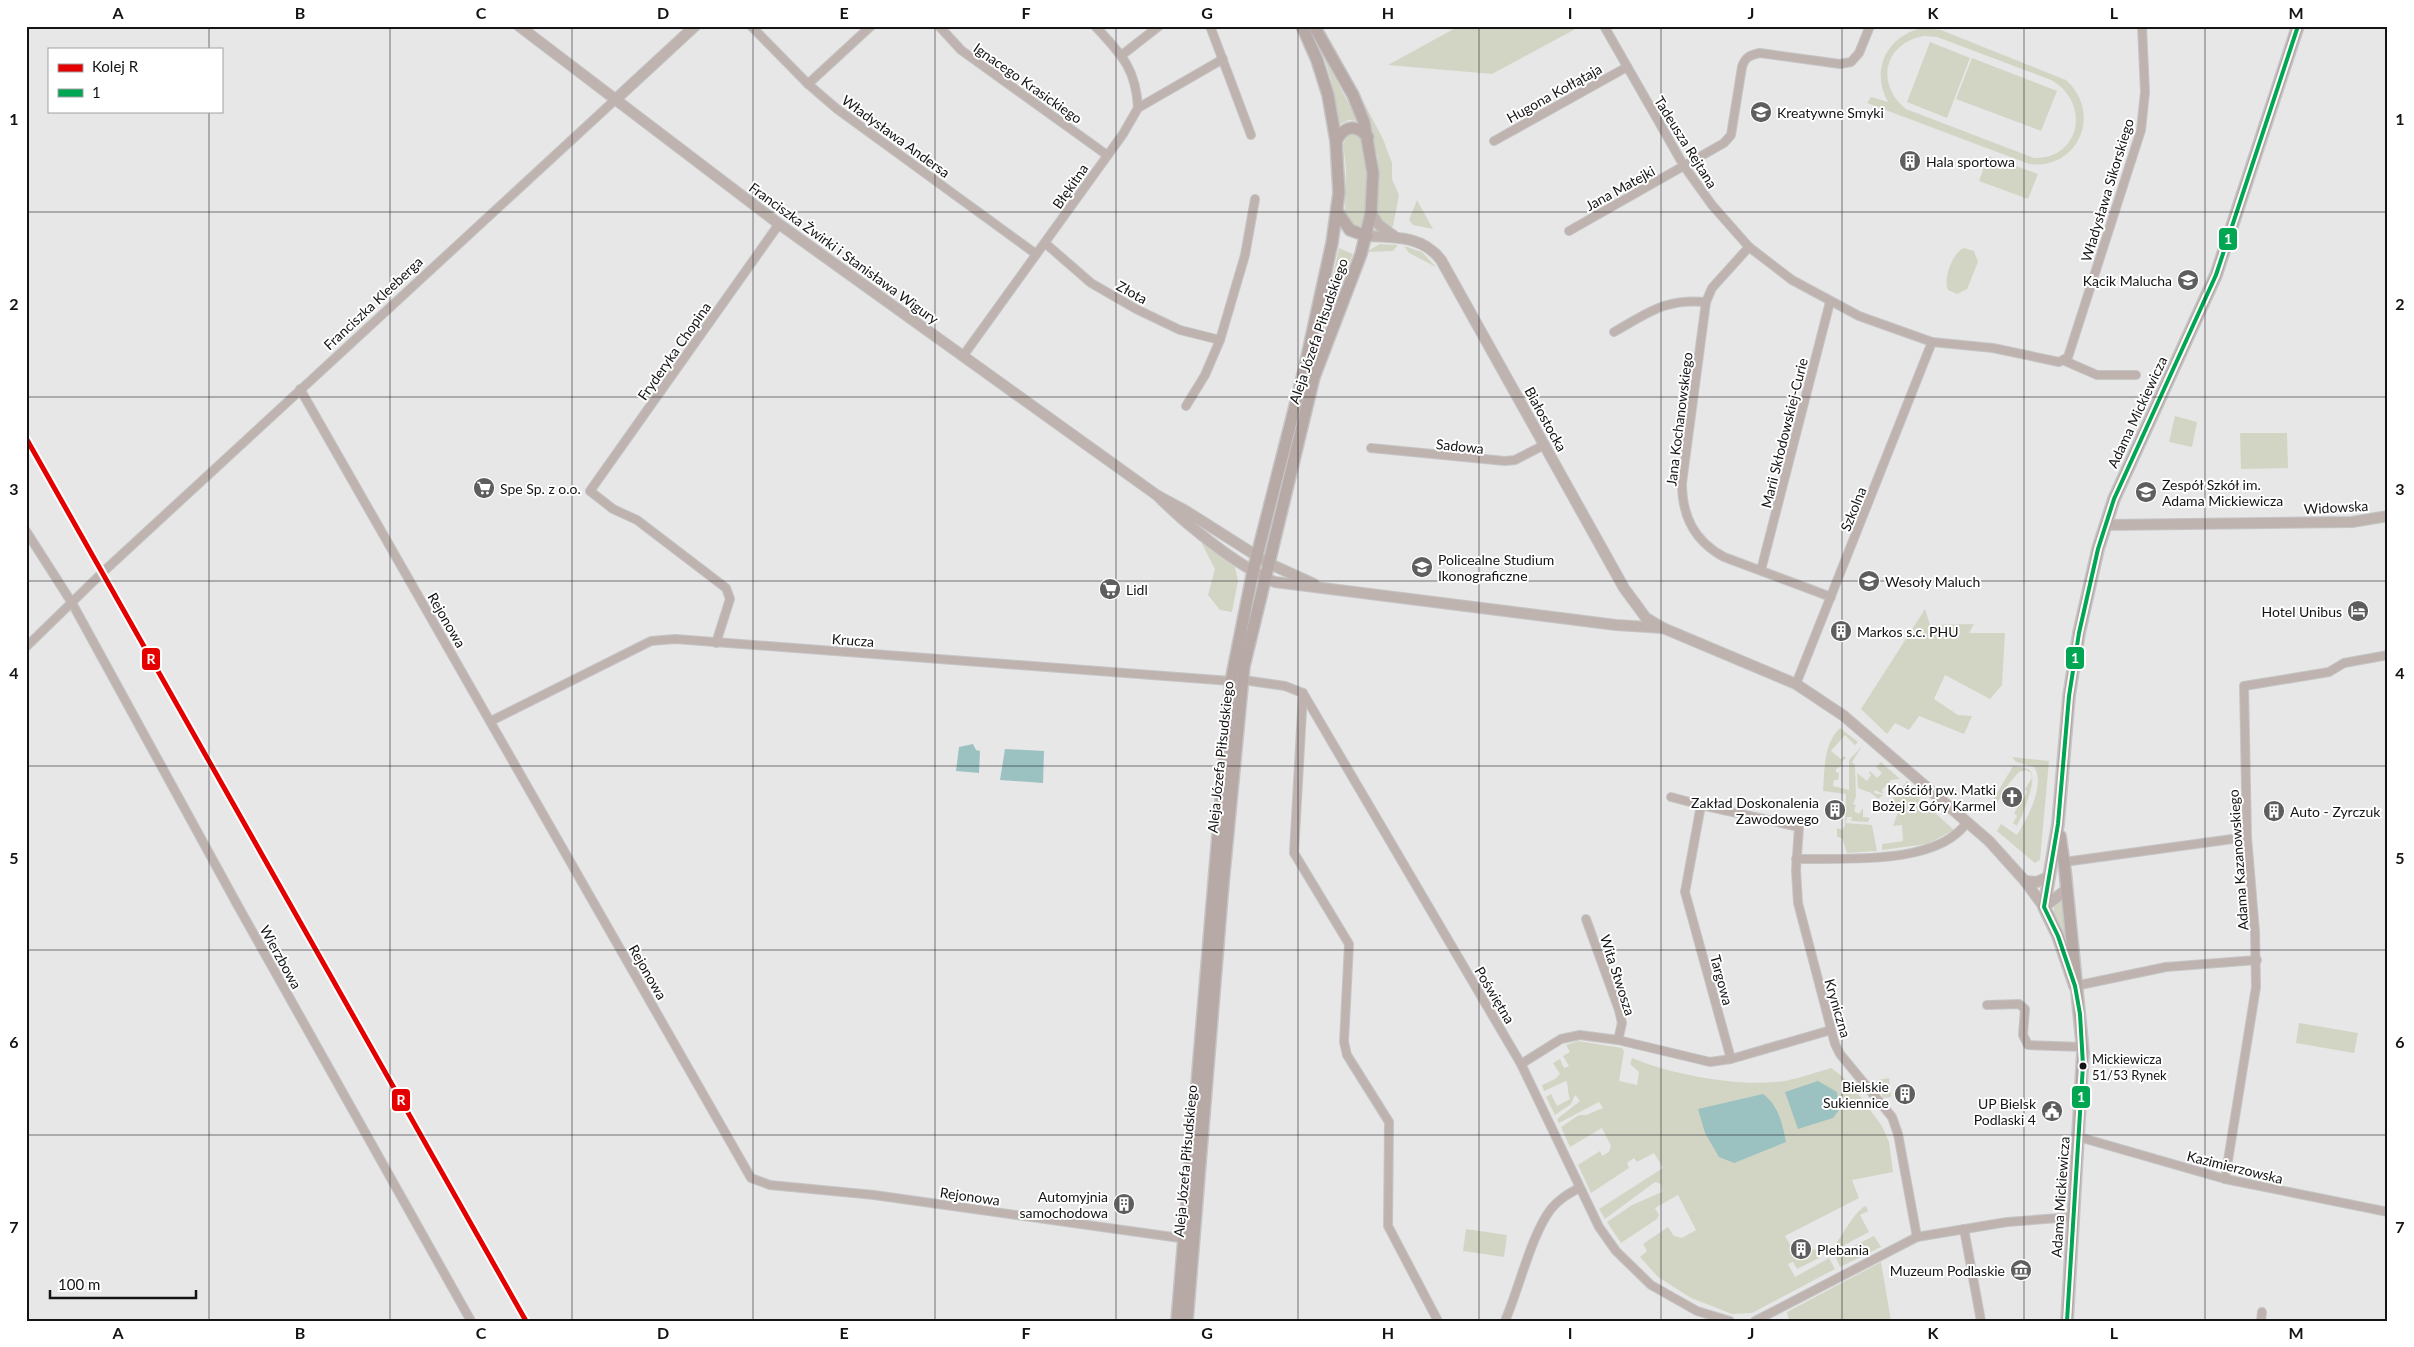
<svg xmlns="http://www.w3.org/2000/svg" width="2414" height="1347" viewBox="0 0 2414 1347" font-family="Lato,sans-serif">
<rect width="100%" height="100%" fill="#e7e7e8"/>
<g fill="#d3d5c4" fill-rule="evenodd">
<path d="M1459,26H1581L1492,74L1388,65Z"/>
<path d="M1923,28L1941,30L2066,80C2103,113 2078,171 2029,164L1867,103L1871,97L1888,102C1870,70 1887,35 1923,28ZM1924,36L1937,37L2051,80C2091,102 2081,159 2034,158L1906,109C1875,84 1884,43 1924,36Z"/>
<path d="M1930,42L1970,58L1947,118L1907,102Z"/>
<path d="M1324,57L1358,121L1349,120L1340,124L1331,80Z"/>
<path d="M1972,58L2057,91L2041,131L1956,99Z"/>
<path d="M1361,97L1383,139L1392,163V179L1399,195L1393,226L1390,228L1383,223L1378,213V157Z"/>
<path d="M1353,134L1361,138C1367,166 1371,197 1363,225L1354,227L1346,218L1345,212L1346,168L1343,144L1348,136Z"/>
<path d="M1988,156L2038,174L2028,199L1979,181Z"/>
<path d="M1417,200L1433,229L1413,225L1409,220Z"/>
<path d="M1380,244L1398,245L1393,251L1366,252Z"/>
<path d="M1404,246L1422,252L1436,267L1409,253Z"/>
<path d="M1339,248L1353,254L1317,347Z"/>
<path d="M1964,248L1974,251L1978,262L1967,289L1957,294L1948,290C1943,279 1952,253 1964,248Z"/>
<path d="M2175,416L2197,422L2192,447L2169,442Z"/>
<path d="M2240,433H2287L2288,468L2241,469Z"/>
<path d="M1201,542L1235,567L1238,581L1232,612L1220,610L1208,595L1215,569Z"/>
<path d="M1925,609L1930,625L1974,624L1969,633H2005L2002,685L1990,699L1945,675L1934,699L1958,715L1972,716L1964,734L1919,716L1909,730L1895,723L1887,734L1861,709Z"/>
<path d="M1840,728L1858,742L1855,745L1845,735L1831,751L1841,759L1844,756L1846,758L1842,761L1841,766L1836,769V772L1839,773L1838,780H1834L1833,786L1849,790V760L1862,746L1852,762L1855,765L1856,797L1853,804L1856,805L1854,811L1859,814L1863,808V817L1870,818L1868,822L1851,821L1852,817H1847L1846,823L1872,825L1877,851L1847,853L1842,838L1837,837V828L1842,830L1845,826L1846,794L1823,791C1825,767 1823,745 1840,728Z"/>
<path d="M2012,757L2049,761L2040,860L2035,863L1997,831L2001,824L2017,835C2027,819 2046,784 2034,767L2016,762Z"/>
<path d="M1881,762L1900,779L1891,780L1882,790L1883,794L1875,790L1874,793L1883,795L1878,799L1871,793L1858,788L1857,773L1867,781L1871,775L1869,773L1870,771L1877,778L1882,773L1876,767Z"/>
<path d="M2013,766C2019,767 2028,767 2031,772C2037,782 2022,816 2017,826L2013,823L2017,816L2014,813L2027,792L2025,789L2032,778L2031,773L2026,770L2019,772L2010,782L1997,803L1993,800Z"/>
<path d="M1907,781L1910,784L1907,789L1910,791L1913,787L1922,795L1919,799L1922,802L1925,798L1934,805L1932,810L1954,830L1927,844L1882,850V844L1903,841L1902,825L1893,826L1900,807L1892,800Z"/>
<path d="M2064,899L2067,945L2054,914V905Z"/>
<path d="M2299,1023L2358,1033L2354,1053L2296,1043Z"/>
<path d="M1578,1041L1622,1048L1624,1051L1619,1081L1637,1085L1639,1072L1630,1064L1632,1058C1670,1074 1733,1086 1775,1082C1793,1081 1813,1073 1831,1068L1842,1076L1859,1095L1882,1126L1889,1142L1893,1172L1852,1180L1859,1198L1785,1236L1791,1246L1823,1251L1820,1253L1819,1258L1797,1269L1793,1262L1788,1264L1795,1277L1829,1258L1835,1269L1752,1313L1732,1314L1691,1298L1658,1277L1640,1257L1647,1251L1643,1244L1668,1227L1674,1236L1682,1238L1696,1230L1678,1195L1655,1208L1659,1215L1657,1219L1621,1243L1607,1222L1632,1205L1662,1192L1661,1184L1655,1182L1605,1219L1599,1209L1663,1168L1654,1153L1637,1162L1634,1158L1627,1163L1629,1168L1591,1193L1578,1165L1600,1151L1602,1156L1609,1152L1611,1146L1602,1128L1570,1147L1561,1127L1579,1115H1586L1603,1108L1599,1102L1559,1123L1557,1119L1580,1101L1575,1095L1571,1104L1555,1115L1546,1097L1551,1094L1557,1106L1570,1099C1567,1093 1569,1085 1566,1081L1544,1091L1542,1085L1555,1079L1560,1074L1553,1063L1560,1059L1564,1068L1569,1066L1563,1056L1570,1052L1566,1045Z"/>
<path d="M1889,1078L1891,1097L1883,1098L1878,1080Z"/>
<path d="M1866,1206L1868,1211L1860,1215L1869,1232L1837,1249L1834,1247C1841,1237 1856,1209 1866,1206Z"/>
<path d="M1466,1229L1507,1235L1504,1257L1463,1251Z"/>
<path d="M1874,1236L1881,1247L1840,1267L1835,1255Z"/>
<path d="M1881,1262L1891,1321H1789L1787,1312Z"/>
</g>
<g fill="#9cc1c1">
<path d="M973,744L976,750L980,751L979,773L956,771L959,747Z"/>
<path d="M1005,749L1044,751L1043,783L1000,780Z"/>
<path d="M1818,1081L1837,1092L1839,1110L1833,1118L1798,1129L1785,1092Z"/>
<path d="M1763,1094C1779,1106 1782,1123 1786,1142L1734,1163L1719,1157L1705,1133L1698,1109Z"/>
</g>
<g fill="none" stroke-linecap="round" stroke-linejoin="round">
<g stroke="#c5c5c6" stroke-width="10">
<g id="minor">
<path d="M751,26L808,84L837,109L1036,254"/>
<path d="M939,26L961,50L1107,155"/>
<path d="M1095,26C1121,54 1136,68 1138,108"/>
<path d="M1210,26L1251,135"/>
<path d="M1604,26L1684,166L1712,205L1749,247L1792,280L1859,316L1932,342L1993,348L2059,362L2068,357L2141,130L2145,92L2142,26"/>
<path d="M1122,55L1159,26"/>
<path d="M808,84L871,26"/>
<path d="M1494,141L1627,67"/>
<path d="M1569,231L1724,143L1731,135L1742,67C1745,57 1750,55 1760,53L1840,64L1851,62L1859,53L1870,26"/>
<path d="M1045,243L1091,283L1136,309L1180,330L1220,340L1245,255L1255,199"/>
<path d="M1749,247L1712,288L1706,302L1682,483C1682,516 1694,541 1724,557L1831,597"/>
<path d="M1614,332C1648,313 1665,298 1706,302"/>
<path d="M963,356L1123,134L1138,108L1223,59"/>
<path d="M2065,361L2097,375H2136"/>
<path d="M300,389L751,1178L770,1185L874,1195L1187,1239"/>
<path d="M1186,406L1205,375L1220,340"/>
<path d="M1371,448L1505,461L1515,460L1544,445"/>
<path d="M26,531L72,603L238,906L471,1321"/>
<path d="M1761,570L1830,302"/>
<path d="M716,643L730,599L726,588L637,520L613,509L590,491L779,224"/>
<path d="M26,647L103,572L616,99"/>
<path d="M1243,680L1285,686L1303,693L1521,1064L1599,1227L1616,1251L1651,1285L1697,1311L1730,1321"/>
<path d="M1796,684L1932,342"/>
<path d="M1303,693L1294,853L1349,944L1344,1042L1347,1055L1389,1122L1388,1226L1438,1321"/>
<path d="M491,721L651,641L675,639L1231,681"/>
<path d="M1671,797L1701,805"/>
<path d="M1796,859C1843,858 1938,866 1967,822"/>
<path d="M2064,862L2247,837"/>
<path d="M1586,919L1619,1010L1622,1023L1618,1040"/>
<path d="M2075,986L2166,967L2257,960"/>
<path d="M1987,1005L2019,1004L2025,1009L2023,1035L2028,1045L2083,1047"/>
<path d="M1731,1059L1685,892L1701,805L1799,827L1796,870L1798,903L1835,1044L1840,1054L1892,1117L1898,1134L1917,1237"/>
<path d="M1521,1064L1561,1039L1580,1035L1618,1040L1710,1062L1731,1059L1831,1030"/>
<path d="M2079,1137L2225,1179L2388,1212"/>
<path d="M2225,1179L2256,987L2255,932L2247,837L2244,686L2329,672L2344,663L2388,655"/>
<path d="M1964,1229L1981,1321"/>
<path d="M1505,1321C1519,1289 1531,1235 1551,1209C1559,1199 1568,1194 1579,1188"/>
<path d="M1755,1321L1917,1237L2007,1222L2073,1217"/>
<path d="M2261,1321L2262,1312"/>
</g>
</g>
<g stroke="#c5c5c6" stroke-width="12">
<g id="tertiary">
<path d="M519,26L779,224L1158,496L1186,511L1268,563L1314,584"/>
<path d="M616,99L695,26"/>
<path d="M1371,213L1379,225L1394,236"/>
<path d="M1367,236C1395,237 1423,236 1441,260L1624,588L1646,618L1663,628"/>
<path d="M1158,496C1186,525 1239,567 1275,582L1616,625L1663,628L1796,684L1844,716L1989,841L2025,881L2044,907L2067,889"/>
<path d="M2105,525L2352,522L2388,516"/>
<path d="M2025,881L2037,882L2050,876"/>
</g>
</g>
<g stroke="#c5c5c6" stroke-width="14">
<g id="secondary">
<path d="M1336,141C1345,125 1356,124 1368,137"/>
<path d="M1337,211L1350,230L1367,236"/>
<path d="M2060,836L2065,870L2083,1052L2067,1321"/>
<path d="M2075,986L2058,936L2044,907L2058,824L2069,696L2079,633L2098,549L2114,499L2216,275L2298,26"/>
<path d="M1177,1321L1231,681L1253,571L1304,371L1332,243L1339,193L1336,141L1328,95L1317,60L1302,26"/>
<path d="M1187,1321L1223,883L1244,666L1314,377L1361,254L1371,213L1373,173L1364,122L1353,95L1314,26"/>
</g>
</g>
<use href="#minor" stroke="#bfb3b0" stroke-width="8"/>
<use href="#tertiary" stroke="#bfb3b0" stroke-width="10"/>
<use href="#secondary" stroke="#b7a9a5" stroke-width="11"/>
<g stroke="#fff" stroke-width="8">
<path id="bus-1" d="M2067,1321L2083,1065L2080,1014L2075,986L2058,936L2044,907L2058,824L2069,696L2079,633L2098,549L2114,499L2216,275L2298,26"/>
</g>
<use href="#bus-1" stroke="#00a651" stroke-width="4"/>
<g stroke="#fff" stroke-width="9">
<path id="rail-1" d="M26,438L526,1321"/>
</g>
<use href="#rail-1" stroke="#e50000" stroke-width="5"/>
</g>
<path fill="none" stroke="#141415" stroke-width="1" stroke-opacity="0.55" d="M209,26V49M390,26V1321M572,26V1321M753,26V1321M935,26V1321M1116,26V1321M1298,26V1321M1479,26V1321M1661,26V1321M1842,26V1321M2024,26V1321M2205,26V1321M209,111V1321M26,212H2388M26,397H2388M26,581H2388M26,766H2388M26,950H2388M26,1135H2388"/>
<defs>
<g id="school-disc" transform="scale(1.125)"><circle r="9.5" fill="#5e5e5f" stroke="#fff"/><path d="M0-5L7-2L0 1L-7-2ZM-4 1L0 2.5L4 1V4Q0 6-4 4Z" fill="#fff"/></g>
<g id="building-disc" transform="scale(1.125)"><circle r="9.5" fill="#5e5e5f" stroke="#fff"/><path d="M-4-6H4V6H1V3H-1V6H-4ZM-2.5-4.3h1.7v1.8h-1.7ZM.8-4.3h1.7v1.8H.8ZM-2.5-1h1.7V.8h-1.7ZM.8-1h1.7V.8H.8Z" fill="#fff"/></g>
<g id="supermarket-disc" transform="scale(1.125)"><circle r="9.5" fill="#5e5e5f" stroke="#fff"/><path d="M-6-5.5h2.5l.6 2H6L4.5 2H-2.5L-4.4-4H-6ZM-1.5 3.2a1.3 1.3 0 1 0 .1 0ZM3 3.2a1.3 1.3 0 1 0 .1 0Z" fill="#fff"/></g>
<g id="university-disc" transform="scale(1.125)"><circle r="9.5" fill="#5e5e5f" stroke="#fff"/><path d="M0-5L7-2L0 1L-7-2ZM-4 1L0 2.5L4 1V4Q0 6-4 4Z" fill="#fff"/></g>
<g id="hotel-disc" transform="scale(1.125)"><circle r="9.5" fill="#5e5e5f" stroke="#fff"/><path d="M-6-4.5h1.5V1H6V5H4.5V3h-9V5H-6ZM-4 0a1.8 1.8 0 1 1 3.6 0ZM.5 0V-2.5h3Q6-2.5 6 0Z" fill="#fff"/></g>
<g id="church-disc" transform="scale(1.125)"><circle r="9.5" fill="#5e5e5f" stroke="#fff"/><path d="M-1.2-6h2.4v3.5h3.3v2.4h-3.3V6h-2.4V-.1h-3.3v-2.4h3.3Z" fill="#fff"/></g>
<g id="civic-disc" transform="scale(1.125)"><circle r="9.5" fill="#5e5e5f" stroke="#fff"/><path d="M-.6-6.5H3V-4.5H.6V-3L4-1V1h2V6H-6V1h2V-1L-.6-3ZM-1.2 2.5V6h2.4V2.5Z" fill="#fff"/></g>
<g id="museum-disc" transform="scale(1.125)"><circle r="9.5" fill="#5e5e5f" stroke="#fff"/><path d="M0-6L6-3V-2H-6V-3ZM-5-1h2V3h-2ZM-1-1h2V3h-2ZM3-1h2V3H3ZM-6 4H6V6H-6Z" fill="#fff"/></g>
</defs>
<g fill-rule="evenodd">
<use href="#school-disc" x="1761" y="112"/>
<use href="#building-disc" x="1910" y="161"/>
<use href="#school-disc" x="2188" y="280"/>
<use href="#supermarket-disc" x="484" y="488"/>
<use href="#school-disc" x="2146" y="492"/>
<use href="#university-disc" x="1422" y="567"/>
<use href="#school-disc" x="1869" y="581"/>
<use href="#supermarket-disc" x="1110" y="589"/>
<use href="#hotel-disc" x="2358" y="611"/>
<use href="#building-disc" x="1841" y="631"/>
<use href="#church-disc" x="2012" y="797"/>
<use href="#building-disc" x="1835" y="810"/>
<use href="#building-disc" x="2274" y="811"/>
<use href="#building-disc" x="1905" y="1094"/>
<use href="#civic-disc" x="2052" y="1111"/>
<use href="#building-disc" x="1124" y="1204"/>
<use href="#building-disc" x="1801" y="1249"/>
<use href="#museum-disc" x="2021" y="1270"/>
</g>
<circle fill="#141415" stroke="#fff" stroke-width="2" cx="2083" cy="1066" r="4.5"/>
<g text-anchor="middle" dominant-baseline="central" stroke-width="4" stroke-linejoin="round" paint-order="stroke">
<g font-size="13" fill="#141415" stroke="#fff" text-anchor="start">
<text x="2092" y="1059">Mickiewicza<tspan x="2092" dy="16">51/53 Rynek</tspan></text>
</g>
<g font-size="14" fill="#141415" stroke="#fff">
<text transform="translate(1028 83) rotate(35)">Ignacego Krasickiego</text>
<text transform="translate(1554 93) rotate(-29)">Hugona Kołłątaja</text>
<text transform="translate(896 136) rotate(36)">Władysława Andersa</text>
<text transform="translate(1686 142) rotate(58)">Tadeusza Rejtana</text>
<text transform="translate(1070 186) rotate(-55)">Błękitna</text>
<text transform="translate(1620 188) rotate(-29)">Jana Matejki</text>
<text transform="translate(2107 190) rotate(-73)">Władysława Sikorskiego</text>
<text transform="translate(844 253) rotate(36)">Franciszka Żwirki i Stanisława Wigury</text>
<text transform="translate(1132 292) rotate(29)">Złota</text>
<text transform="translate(373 303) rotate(-43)">Franciszka Kleeberga</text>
<text transform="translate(1318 331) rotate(-71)">Aleja Józefa Piłsudskiego</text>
<text transform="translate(674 351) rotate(-55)">Fryderyka Chopina</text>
<text transform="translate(2137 412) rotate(-65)">Adama Mickiewicza</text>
<text transform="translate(1546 419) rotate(61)">Białostocka</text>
<text transform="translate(1679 419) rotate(-83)">Jana Kochanowskiego</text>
<text transform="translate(1784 433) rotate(-76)">Marii Skłodowskiej-Curie</text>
<text transform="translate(1460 446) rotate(6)">Sadowa</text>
<text transform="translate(2336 507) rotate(-3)">Widowska</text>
<text transform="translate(1853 509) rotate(-68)">Szkolna</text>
<text transform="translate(447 620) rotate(60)">Rejonowa</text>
<text transform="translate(853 640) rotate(4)">Krucza</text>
<text transform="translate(1220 757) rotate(-84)">Aleja Józefa Piłsudskiego</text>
<text transform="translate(2238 860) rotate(-94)">Adama Kazanowskiego</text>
<text transform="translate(281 957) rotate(61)">Wierzbowa</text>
<text transform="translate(648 972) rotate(60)">Rejonowa</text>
<text transform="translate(1618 975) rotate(72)">Wita Stwosza</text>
<text transform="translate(1722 980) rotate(75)">Targowa</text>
<text transform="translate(1495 995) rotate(59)">Poświętna</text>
<text transform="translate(1838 1008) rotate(74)">Kryniczna</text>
<text transform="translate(1185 1161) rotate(-85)">Aleja Józefa Piłsudskiego</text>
<text transform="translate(2235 1167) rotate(14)">Kazimierzowska</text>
<text transform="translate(970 1196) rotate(8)">Rejonowa</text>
<text transform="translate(2060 1197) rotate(-86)">Adama Mickiewicza</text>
</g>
<g font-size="14" fill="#141415" stroke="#fff" text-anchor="start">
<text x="1777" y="112">Kreatywne Smyki</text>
<text x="1926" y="161">Hala sportowa</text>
<text x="2172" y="280" text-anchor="end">Kącik Malucha</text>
<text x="2162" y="484">Zespół Szkół im.<tspan x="2162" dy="16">Adama Mickiewicza</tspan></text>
<text x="500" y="488">Spe Sp. z o.o.</text>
<text x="1438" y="559">Policealne Studium<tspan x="1438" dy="16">Ikonograficzne</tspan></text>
<text x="1885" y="581">Wesoły Maluch</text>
<text x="1126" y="589">Lidl</text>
<text x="2342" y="611" text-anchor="end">Hotel Unibus</text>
<text x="1857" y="631">Markos s.c. PHU</text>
<text x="1996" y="789" text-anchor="end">Kościół pw. Matki<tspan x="1996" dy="16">Bożej z Góry Karmel</tspan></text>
<text x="1819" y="802" text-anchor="end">Zakład Doskonalenia<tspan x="1819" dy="16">Zawodowego</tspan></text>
<text x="2290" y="811">Auto - Zyrczuk</text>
<text x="1889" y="1086" text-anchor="end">Bielskie<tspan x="1889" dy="16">Sukiennice</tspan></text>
<text x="2036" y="1103" text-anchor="end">UP Bielsk<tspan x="2036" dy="16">Podlaski 4</tspan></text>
<text x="1108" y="1196" text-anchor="end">Automyjnia<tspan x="1108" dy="16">samochodowa</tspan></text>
<text x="1817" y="1249">Plebania</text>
<text x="2005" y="1270" text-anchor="end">Muzeum Podlaskie</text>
</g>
</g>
<g stroke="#fff" stroke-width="2">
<rect x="2218" y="227" width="20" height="24" rx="5" fill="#00a651"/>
<rect x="2065" y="646" width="20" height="24" rx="5" fill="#00a651"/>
<rect x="141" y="647" width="20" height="24" rx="5" fill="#e50000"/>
<rect x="2071" y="1085" width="20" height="24" rx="5" fill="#00a651"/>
<rect x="391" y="1088" width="20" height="24" rx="5" fill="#e50000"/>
</g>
<g font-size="14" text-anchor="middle" font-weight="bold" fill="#fff">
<text x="2228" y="244">1</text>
<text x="2075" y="663">1</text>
<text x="151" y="664">R</text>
<text x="2081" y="1102">1</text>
<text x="401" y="1105">R</text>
</g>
<rect width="2414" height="1347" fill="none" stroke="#ffffff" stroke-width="55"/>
<rect x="48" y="48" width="175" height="65" fill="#ffffff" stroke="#a1a1a1"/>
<rect x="58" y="64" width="25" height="8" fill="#e50000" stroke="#a1a1a1"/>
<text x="92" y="72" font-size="15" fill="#141415">Kolej R</text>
<rect x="58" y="89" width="25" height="8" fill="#00a651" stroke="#a1a1a1"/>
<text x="92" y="98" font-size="15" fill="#141415">1</text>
<path d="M50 1290v8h146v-8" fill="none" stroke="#141415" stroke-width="2.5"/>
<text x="58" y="1290" font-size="15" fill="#141415" stroke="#ffffff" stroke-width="4" paint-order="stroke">100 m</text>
<rect x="28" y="28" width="2358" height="1292" fill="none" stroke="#141415" stroke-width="2"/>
<g font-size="16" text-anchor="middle" font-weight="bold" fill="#141415">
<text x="118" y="19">A</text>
<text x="300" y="19">B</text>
<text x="481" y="19">C</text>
<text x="663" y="19">D</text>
<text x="844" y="19">E</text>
<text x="1026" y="19">F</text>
<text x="1207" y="19">G</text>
<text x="1388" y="19">H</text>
<text x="1570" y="19">I</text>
<text x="1751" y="19">J</text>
<text x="1933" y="19">K</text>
<text x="2114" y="19">L</text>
<text x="2296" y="19">M</text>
<text x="14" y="125">1</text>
<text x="2400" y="125">1</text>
<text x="14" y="310">2</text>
<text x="2400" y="310">2</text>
<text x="14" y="495">3</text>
<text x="2400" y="495">3</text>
<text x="14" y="679">4</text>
<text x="2400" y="679">4</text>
<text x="14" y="864">5</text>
<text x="2400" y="864">5</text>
<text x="14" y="1048">6</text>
<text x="2400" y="1048">6</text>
<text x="14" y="1233">7</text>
<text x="2400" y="1233">7</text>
<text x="118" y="1339">A</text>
<text x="300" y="1339">B</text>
<text x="481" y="1339">C</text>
<text x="663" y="1339">D</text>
<text x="844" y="1339">E</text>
<text x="1026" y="1339">F</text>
<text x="1207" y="1339">G</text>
<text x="1388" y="1339">H</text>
<text x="1570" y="1339">I</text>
<text x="1751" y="1339">J</text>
<text x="1933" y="1339">K</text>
<text x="2114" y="1339">L</text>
<text x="2296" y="1339">M</text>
</g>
</svg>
